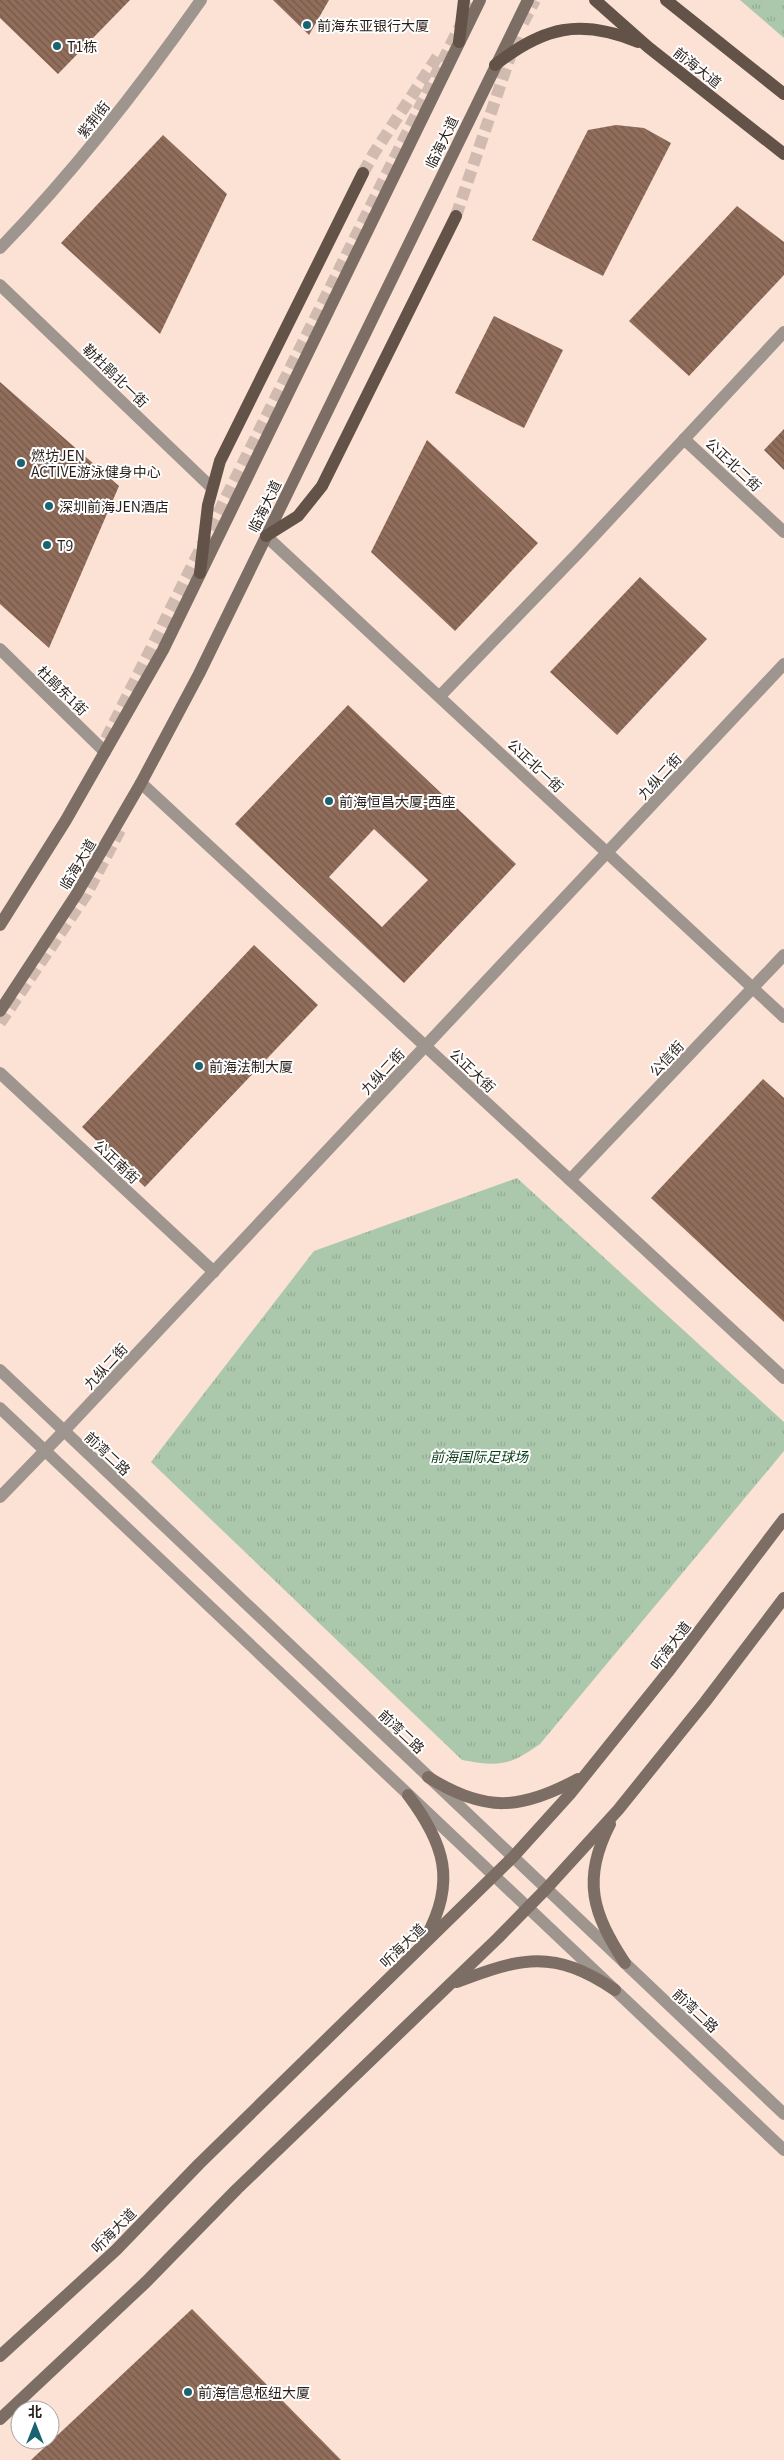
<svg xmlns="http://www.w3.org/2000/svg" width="784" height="2460" viewBox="0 0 784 2460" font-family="Georgia,'Noto Sans SC',serif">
<defs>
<pattern id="park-tufts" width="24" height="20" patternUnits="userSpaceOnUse" patternTransform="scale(1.25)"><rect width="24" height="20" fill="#abc8ad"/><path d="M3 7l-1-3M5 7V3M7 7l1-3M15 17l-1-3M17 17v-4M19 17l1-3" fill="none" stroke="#93ab94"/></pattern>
<pattern id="building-back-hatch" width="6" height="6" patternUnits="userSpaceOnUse" patternTransform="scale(1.25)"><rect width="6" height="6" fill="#916d5b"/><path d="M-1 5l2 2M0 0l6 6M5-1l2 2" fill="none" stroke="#76594a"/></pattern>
</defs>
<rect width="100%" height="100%" fill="#fbe2d5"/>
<g fill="url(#park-tufts)">
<path d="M740,0H784V38Z"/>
<path d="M517,1178L784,1422V1451L540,1744C509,1766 499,1767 462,1760L151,1462L314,1251Z"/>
</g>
<g fill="url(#building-back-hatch)" fill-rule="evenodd">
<path d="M0,0H130L58,74L0,18Z"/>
<path d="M273,0H329L309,35Z"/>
<path d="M616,125L644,128L671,143L603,276L532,240L588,130Z"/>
<path d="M163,135L227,194L160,334L61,243Z"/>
<path d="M737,206L784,242V275L689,376L629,321Z"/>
<path d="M494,316L563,350L524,428L455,393Z"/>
<path d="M0,382L119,486L49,648L0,604Z"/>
<path d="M784,429V470L764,450Z"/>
<path d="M427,440L538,543L455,631L371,552Z"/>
<path d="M640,577L707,639L617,735L550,672Z"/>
<path d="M348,705L516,864L404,983L235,824ZM374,829L428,880L382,927L329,877Z"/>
<path d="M254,945L318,1005L145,1187L82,1127Z"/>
<path d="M763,1079L784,1098V1322L651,1198Z"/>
<path d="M192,2309L341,2460H31Z"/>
</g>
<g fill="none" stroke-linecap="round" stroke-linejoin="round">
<g stroke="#d1bbb0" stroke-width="12" stroke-dasharray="12 6" stroke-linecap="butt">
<path d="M523,23L535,0"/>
<path d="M363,173L374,153L438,56"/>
<path d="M456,216L517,36"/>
<path d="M106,739L473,0"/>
<path d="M0,1023L86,895L120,830"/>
</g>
<g stroke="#9f958f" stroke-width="12">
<path d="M0,248C74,172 140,87 201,0"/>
<path d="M0,285L211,487"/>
<path d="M684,439L784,532"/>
<path d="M0,649L105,752"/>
<path d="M440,696L578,553L784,332"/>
<path d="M141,783L784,1378"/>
<path d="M0,1073L214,1272"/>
<path d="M570,1180L784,955"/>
<path d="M0,1497L64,1431"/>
</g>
<g stroke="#9f958f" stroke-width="12">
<path d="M266,536L784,1017"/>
<path d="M0,1370L784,2114"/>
<path d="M0,1408L784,2150"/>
<path d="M64,1431L784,664"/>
</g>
<g stroke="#7c6e65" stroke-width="12">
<path d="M0,925L66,820L163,650L480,0"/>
<path d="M0,1011L76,895L141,783L199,674L528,0"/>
<path d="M428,1777C485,1813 521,1810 578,1779"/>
<path d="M408,1795C444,1843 457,1881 426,1937"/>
<path d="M610,1824C581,1880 593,1914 625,1963"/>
<path d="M457,1982C522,1957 554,1949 615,1990"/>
<path d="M0,2356L116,2250L199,2164L513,1857L570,1794L668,1672L784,1519"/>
<path d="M0,2419L146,2282L237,2189L498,1938L546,1889L618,1810L705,1702L784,1598"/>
</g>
<g stroke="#635247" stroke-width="12">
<path d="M595,0L648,47L784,154"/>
<path d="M666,0L784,94"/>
<path d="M459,42L464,0"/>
<path d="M495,65C543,27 580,18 638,42"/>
<path d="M266,536L298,516L322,486L456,216"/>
<path d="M200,573L208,505L220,461L363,173"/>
</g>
</g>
<g fill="#196470" stroke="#fff" stroke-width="2">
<circle cx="307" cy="25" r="5"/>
<circle cx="57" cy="46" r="5"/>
<circle cx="21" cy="463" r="5"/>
<circle cx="49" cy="506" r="5"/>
<circle cx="47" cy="545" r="5"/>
<circle cx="329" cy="801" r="5"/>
<circle cx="199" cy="1066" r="5"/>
<circle cx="188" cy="2392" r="5"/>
</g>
<g text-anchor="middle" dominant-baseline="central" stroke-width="4" stroke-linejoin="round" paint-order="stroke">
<g font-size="14" fill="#281f1a" stroke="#fff" text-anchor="start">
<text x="317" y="25">前海东亚银行大厦</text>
<text x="67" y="46">T1栋</text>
<text x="31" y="455">燃坊JEN<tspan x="31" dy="16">ACTIVE游泳健身中心</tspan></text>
<text x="59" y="506">深圳前海JEN酒店</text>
<text x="57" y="545">T9</text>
<text x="339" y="801">前海恒昌大厦-西座</text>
<text x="209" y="1066">前海法制大厦</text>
<text x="198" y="2392">前海信息枢纽大厦</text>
</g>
<g font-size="14" fill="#281f1a" stroke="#fff">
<text transform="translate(698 67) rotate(38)">前海大道</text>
<text transform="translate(93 119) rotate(-52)">紫荆街</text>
<text transform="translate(441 142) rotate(-64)">临海大道</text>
<text transform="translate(116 375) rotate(44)">勒杜鹃北一街</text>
<text transform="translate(734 464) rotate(43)">公正北二街</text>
<text transform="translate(264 506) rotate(-64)">临海大道</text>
<text transform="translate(63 690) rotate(44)">杜鹃东1街</text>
<text transform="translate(536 765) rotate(43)">公正北一街</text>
<text transform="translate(659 776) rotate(-47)">九纵二街</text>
<text transform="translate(77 864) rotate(-59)">临海大道</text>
<text transform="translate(666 1058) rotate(-47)">公信街</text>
<text transform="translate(473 1070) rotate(43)">公正大街</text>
<text transform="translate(382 1071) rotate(-47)">九纵二街</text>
<text transform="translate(117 1161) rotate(43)">公正南街</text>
<text transform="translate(105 1366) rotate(-47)">九纵二街</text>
<text transform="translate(108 1453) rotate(43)">前湾二路</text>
<text transform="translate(670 1645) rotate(-53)">听海大道</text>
<text transform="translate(402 1731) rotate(43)">前湾二路</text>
<text transform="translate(402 1945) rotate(-44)">听海大道</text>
<text transform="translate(696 2010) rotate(43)">前湾二路</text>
<text transform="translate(113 2230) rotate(-45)">听海大道</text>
</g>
<g font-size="14" font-style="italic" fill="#0a3c16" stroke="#fff">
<text x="479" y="1456">前海国际足球场</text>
</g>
</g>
<g transform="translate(35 2425)"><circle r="24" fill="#ffffff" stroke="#a9a5a3"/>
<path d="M0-4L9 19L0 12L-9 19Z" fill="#196470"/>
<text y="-8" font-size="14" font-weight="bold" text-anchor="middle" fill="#281f1a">北</text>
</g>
</svg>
